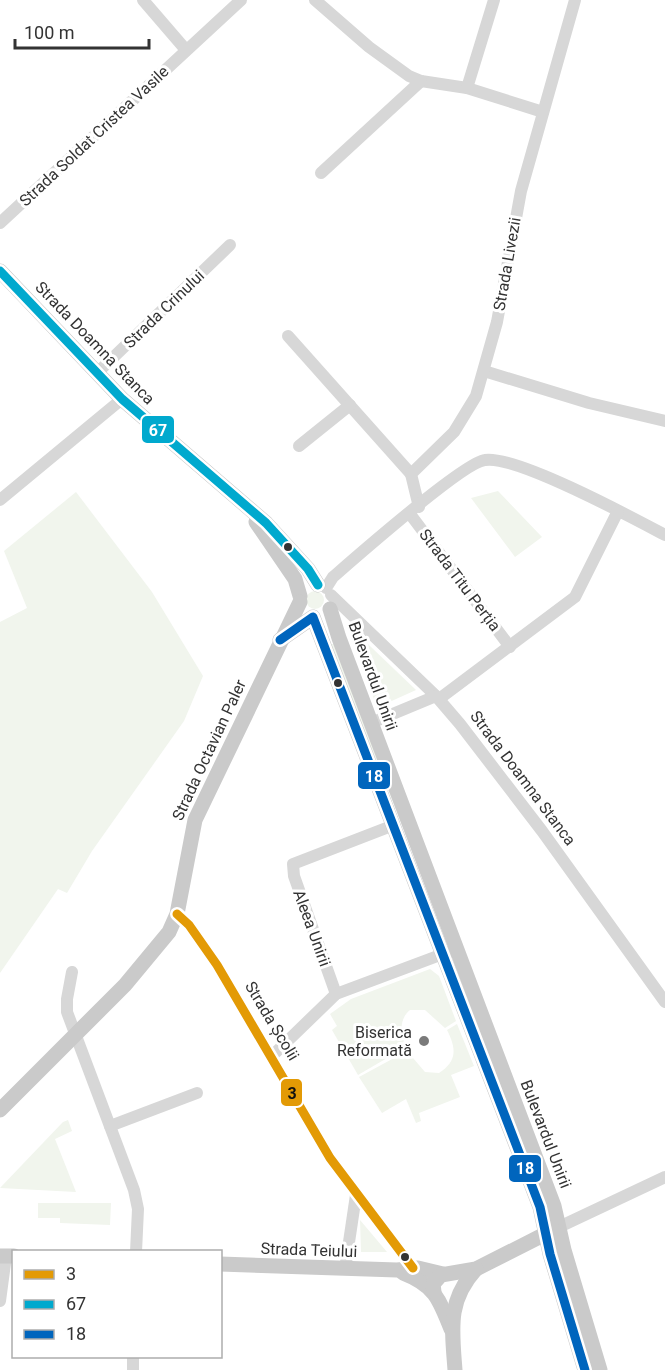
<svg xmlns="http://www.w3.org/2000/svg" width="665" height="1370" viewBox="0 0 665 1370" font-family="Roboto,sans-serif">
<rect width="100%" height="100%" fill="#fff"/>
<g fill="#f1f5ed">
<path d="M498,491L542,537L515,557L471,498Z"/>
<path d="M76,492L152,592L203,676L184,721L92,851L67,893L58,889L0,973V622L27,608L4,551Z"/>
<circle cx="315" cy="600" r="9"/>
<path d="M348,625L416,690L385,704L375,702Z"/>
<path d="M335,643L428,890L330,645Z"/>
<path d="M430,969L439,976L456,1021L445,1028L425,1010H410C398,1020 401,1035 406,1047L358,1075L332,1030L337,1026L330,1014L351,999Z"/>
<path d="M457,1024L474,1066L451,1075L460,1097L419,1113L421,1121L416,1123L406,1099L382,1113L359,1077L407,1051L425,1072L439,1073C458,1061 456,1048 447,1030Z"/>
<path d="M68,1120L72,1131L55,1139L76,1192L0,1188L63,1122Z"/>
<path d="M38,1203H111L110,1225L60,1223V1218H38Z"/>
<path d="M360,1220L387,1252H361Z"/>
</g>
<g fill="none" stroke-linecap="round" stroke-linejoin="round">
<g stroke="#d7d7d7" stroke-width="12">
<path d="M143,0L186,50"/>
<path d="M315,0L369,47L409,76L421,81L467,88L543,112"/>
<path d="M467,88L494,0"/>
<path d="M321,173L421,81"/>
<path d="M0,223L241,0"/>
<path d="M288,336L411,474"/>
<path d="M484,371L589,403L665,421"/>
<path d="M97,373L230,245"/>
<path d="M299,446L350,405"/>
<path d="M0,500L122,399"/>
<path d="M419,507L411,474L454,432L476,396L497,322L521,191L575,0"/>
<path d="M410,514L510,647"/>
<path d="M326,588L333,577C356,557 464,462 485,460C516,455 633,518 665,535"/>
<path d="M331,595L436,696L460,724L542,831L665,1002"/>
<path d="M439,699L575,597L618,511"/>
<path d="M371,723L436,696"/>
<path d="M177,914L189,925L217,965L330,1158L413,1268"/>
<path d="M72,972L67,999V1012L134,1190L138,1209L136,1252"/>
<path d="M336,994L294,876L293,864L394,825"/>
<path d="M272,1056L336,994L451,951"/>
<path d="M110,1126L197,1093"/>
<path d="M559,1227L665,1177"/>
<path d="M345,1269L356,1195"/>
<path d="M0,1301L6,1256"/>
<path d="M133,1356V1370"/>
</g>
<g stroke="#cacaca" stroke-width="15">
<path d="M0,271L122,399L266,523L308,569L318,585"/>
<path d="M256,522L295,579L300,596"/>
<path d="M330,609L339,638L554,1206L564,1250L600,1370"/>
<path d="M280,640L313,617L540,1207L550,1254L585,1370"/>
<path d="M0,1110L125,985L169,932L177,914L195,820L300,602"/>
<path d="M0,1256H14"/>
<path d="M220,1264L397,1270L418,1268L443,1274"/>
<path d="M403,1273C434,1285 439,1298 451,1329"/>
<path d="M434,1292L433,1284L441,1275L476,1269L553,1230"/>
<path d="M455,1370C452,1329 447,1301 476,1269"/>
</g>
<g stroke="#fff" stroke-width="14">
<path id="bus-1" d="M177,914L189,925L217,965L330,1158L413,1268"/>
</g>
<g stroke="#fff" stroke-width="14">
<path id="bus-2" d="M0,271L122,399L266,523L308,569L318,585"/>
</g>
<g stroke="#fff" stroke-width="14">
<path id="bus-3" d="M280,640L313,617L540,1207L550,1254L585,1370"/>
</g>
<use href="#bus-1" stroke="#e39a05" stroke-width="9"/>
<use href="#bus-2" stroke="#00a9ce" stroke-width="9"/>
<use href="#bus-3" stroke="#0065bd" stroke-width="9"/>
</g>
<g fill="#333" stroke="#fff" stroke-width="2">
<circle cx="288" cy="547" r="5"/>
<circle cx="338" cy="683" r="5"/>
<circle cx="405" cy="1257" r="5"/>
</g>
<circle fill="#7a7a7a" stroke="#fff" stroke-width="2" cx="424" cy="1041" r="6"/>
<g text-anchor="middle" dominant-baseline="central" stroke-width="6" stroke-linejoin="round" paint-order="stroke">
<g font-size="16" fill="#333" stroke="#fff">
<text transform="translate(94 136) rotate(-43)">Strada Soldat Cristea Vasile</text>
<text transform="translate(507 264) rotate(-80)">Strada Livezii</text>
<text transform="translate(164 309) rotate(-44)">Strada Crinului</text>
<text transform="translate(95 343) rotate(46)">Strada Doamna Stanca</text>
<text transform="translate(460 580) rotate(53)">Strada Titu Perția</text>
<text transform="translate(373 676) rotate(70)">Bulevardul Unirii</text>
<text transform="translate(209 750) rotate(-65)">Strada Octavian Paler</text>
<text transform="translate(523 778) rotate(53)">Strada Doamna Stanca</text>
<text transform="translate(312 928) rotate(70)">Aleea Unirii</text>
<text transform="translate(272 1021) rotate(59)">Strada Școlii</text>
<text transform="translate(546 1134) rotate(69)">Bulevardul Unirii</text>
<text transform="translate(309 1250) rotate(2)">Strada Teiului</text>
</g>
<g font-size="16" fill="#333" stroke="#fff" text-anchor="end">
<text x="412" y="1032">Biserica<tspan x="412" dy="18">Reformată</tspan></text>
</g>
</g>
<g stroke="#fff" stroke-width="2">
<rect x="141" y="415" width="34" height="29" rx="6" fill="#00a9ce"/>
<rect x="357" y="761" width="34" height="29" rx="6" fill="#0065bd"/>
<rect x="280" y="1078" width="23" height="29" rx="6" fill="#e39a05"/>
<rect x="508" y="1154" width="34" height="29" rx="6" fill="#0065bd"/>
</g>
<g font-size="16" text-anchor="middle" font-weight="bold" fill="#fff">
<text x="158" y="436">67</text>
<text x="374" y="782">18</text>
<text x="525" y="1174">18</text>
</g>
<g font-size="16" text-anchor="middle" font-weight="bold" fill="#111">
<text x="292" y="1099">3</text>
</g>
<rect x="12" y="1250" width="210" height="108" fill="#ffffff" stroke="#adadad" stroke-width="1.5"/>
<rect x="24" y="1270" width="30" height="9" fill="#e39a05" stroke="#adadad" stroke-width="1.5"/>
<text x="66" y="1280" font-size="18" fill="#333333">3</text>
<rect x="24" y="1300" width="30" height="9" fill="#00a9ce" stroke="#adadad" stroke-width="1.5"/>
<text x="66" y="1310" font-size="18" fill="#333333">67</text>
<rect x="24" y="1330" width="30" height="9" fill="#0065bd" stroke="#adadad" stroke-width="1.5"/>
<text x="66" y="1340" font-size="18" fill="#333333">18</text>
<path d="M15 39v9h134v-9" fill="none" stroke="#333333" stroke-width="3"/>
<text x="24" y="39" font-size="18" fill="#333333" stroke="#ffffff" stroke-width="4.5" paint-order="stroke">100 m</text>
</svg>
